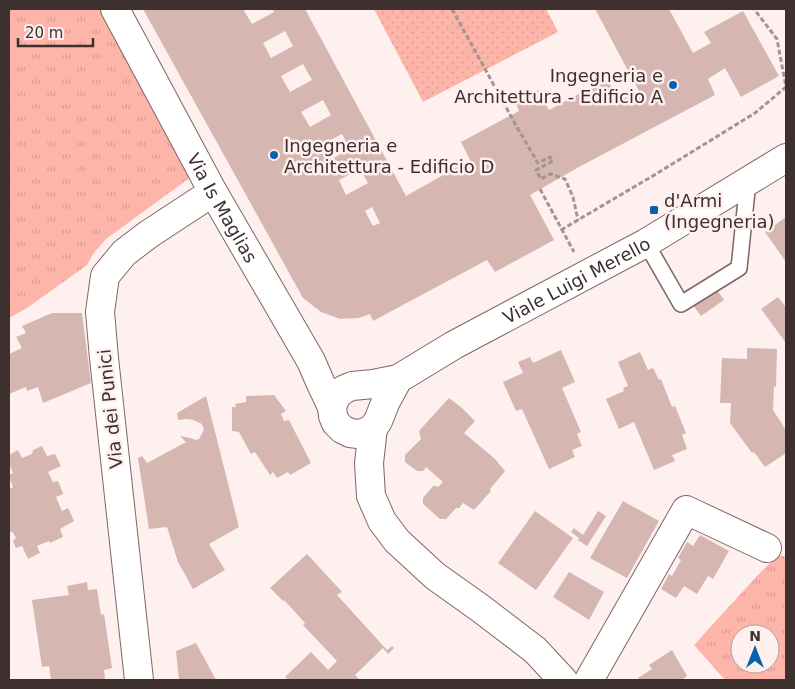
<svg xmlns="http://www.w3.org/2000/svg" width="795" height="689" viewBox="0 0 795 689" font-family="'DejaVu Sans',sans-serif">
<defs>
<pattern id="grass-tufts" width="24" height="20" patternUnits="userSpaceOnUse" patternTransform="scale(1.25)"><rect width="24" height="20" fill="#fdb5aa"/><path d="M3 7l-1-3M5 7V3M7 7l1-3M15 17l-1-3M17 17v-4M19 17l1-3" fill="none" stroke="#da9c93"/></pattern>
<pattern id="park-dots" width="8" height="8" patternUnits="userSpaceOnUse" patternTransform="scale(1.25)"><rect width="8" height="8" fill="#fdb5aa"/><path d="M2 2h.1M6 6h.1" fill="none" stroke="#da9c93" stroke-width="1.8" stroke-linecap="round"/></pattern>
</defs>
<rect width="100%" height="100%" fill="#fef0ee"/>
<g fill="url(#grass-tufts)" fill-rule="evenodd">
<path d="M9,9H101L195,174L106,239L93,254L87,265L27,308L9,318Z"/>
<path d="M778,555L786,557V680H725L694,645L756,577ZM740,634H770V664H740Z"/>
</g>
<path fill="url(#park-dots)" d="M374,9H546L558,32L423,102Z"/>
<g fill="#d6b6b1" fill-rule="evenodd">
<path d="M143,9H243L252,24L274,12L272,9H305L406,196L470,160L461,142L519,111L516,103L538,90L549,110L607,79L619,101L639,91L595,9H669L693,53L711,43L704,32L743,11L779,76L741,97L725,68L708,79L715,95L579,167L530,195L554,240L495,272L487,260L373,321L370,314L359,318L340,319L321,312L303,298ZM285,31L293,46L271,58L263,43ZM303,64L312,80L290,92L281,76ZM323,100L331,115L310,127L301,112ZM342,134L350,149L328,161L319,146ZM360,169L368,183L346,195L339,180ZM372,207L380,223L373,226L365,211Z"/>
<path d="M786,217V262L765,232Z"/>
<path d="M708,277L724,300L701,316L685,294Z"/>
<path d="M778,297L786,307V343L761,309Z"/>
<path d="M52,313H82L91,383L43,403L38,387L27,391L26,387L9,394V354L22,348L16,337L26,333L22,326Z"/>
<path d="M747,348L777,349L776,387L774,386L773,410L786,430V453L765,467L754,452L752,453L730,423L731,403H720L722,358L747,359Z"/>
<path d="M561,350L575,382L562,388L581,432L577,434L582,446L572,450L575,457L549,469L522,409L516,411L503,382L523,373L518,362L530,357L533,363Z"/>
<path d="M640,352L648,370L653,368L659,380L661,379L672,407L675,406L686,433L682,435L687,449L672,455L675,461L654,470L634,422L619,429L606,399L624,391L623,388L628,386L618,362Z"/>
<path d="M274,395L286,411L281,414L284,421L289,420L311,463L290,475L288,472L277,478L273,472L270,475L255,452L251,454L239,432L232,431V407H236L235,404L246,402V396Z"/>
<path d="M206,396L239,527L209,544L225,570L193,589L178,562L167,527L149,529L138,458L142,456L147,463L186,442L180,436L190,438L196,440L199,439L204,430L202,424L193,420L186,419L178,420L177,413Z"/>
<path d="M449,398L462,408L475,421L464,433L494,458L505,471L490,489L491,491L474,510L463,503L459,508H456L446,519H440L423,504V498L433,486H436L438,487L443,482L426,467L423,471H417L405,462V455L421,439L419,431Z"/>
<path d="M42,446L47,456L55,454L61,466L48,472L53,482L58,481L63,493V494L56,497L62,511L68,508L74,521L60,529L63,537L50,543L49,541L37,546L40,553L28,559L22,546L16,548L13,541L16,538L12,531L9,533V489L13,487L9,477V475L13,473L9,463V455L18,450L22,458L32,454L33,450Z"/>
<path d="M623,501L659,521L627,578L590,558Z"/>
<path d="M535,511L573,538L536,590L498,563Z"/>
<path d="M598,511L606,516L587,546L578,540L579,538L571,532L574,528L583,535Z"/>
<path d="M700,535L729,551L713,579L708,576L697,594L684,586L676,598L661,589L669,574L672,576L681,560L678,558L687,542L693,546Z"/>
<path d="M307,554L342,592L337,595L387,650L392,646L394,648L388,654L383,648L355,675L359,679L358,680L354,679L353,680H288L285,677L311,652L328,670L337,661L303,625L305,623L284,600L283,601L270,588Z"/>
<path d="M569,572L604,592L589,620L553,597Z"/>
<path d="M87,582L88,590L97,589L101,615L104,614L112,668L104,670L105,680H51L49,666L42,667L32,600L69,595L67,586Z"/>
<path d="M196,643L216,680H179L176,651Z"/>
<path d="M672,650L687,676L682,680H639L638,678L652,669L649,665Z"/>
</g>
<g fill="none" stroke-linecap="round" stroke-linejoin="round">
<g stroke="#816561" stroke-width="18">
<path id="service" d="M646,243L681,304L739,268L748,181"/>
</g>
<g stroke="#816561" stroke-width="30">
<g id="minor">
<path d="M139,680L104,358L100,312L105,276L124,253L149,234L213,192"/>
<path d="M589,680L686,510L767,548"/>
</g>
</g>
<g stroke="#816561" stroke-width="30">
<g id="tertiary">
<path id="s1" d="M115,9L213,192L311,361L321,384L332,407"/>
<path id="s2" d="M398,379L386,401L378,421L373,428L366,432L358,434L350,433L342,429L336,423L333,416L332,407L335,399L339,393L345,389L352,386L373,384L398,379L454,345L646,243L786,158"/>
<path d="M373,428L369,463L371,496L382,521L397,541L435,576L480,608L535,650L563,680"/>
</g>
</g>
<g stroke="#a29593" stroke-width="3" stroke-dasharray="5 2.5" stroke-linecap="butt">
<path d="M452,9L518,129L538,163L550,157L553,161L536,170L541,179L550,174L565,179L573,197L578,220"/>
<path d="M540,189L574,252"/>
<path d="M561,230L656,174L755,113L786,87L777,39L754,9"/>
</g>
<use href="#service" stroke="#fff" stroke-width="15"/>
<use href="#minor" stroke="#fff" stroke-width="28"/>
<use href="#tertiary" stroke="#fff" stroke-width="28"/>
</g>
<g fill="#0960ad" stroke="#fef0ee" stroke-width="2">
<circle cx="673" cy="85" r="5"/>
<circle cx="274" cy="155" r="5"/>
<rect x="649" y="205" width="10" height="10" rx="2.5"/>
</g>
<g text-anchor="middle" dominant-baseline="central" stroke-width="5" stroke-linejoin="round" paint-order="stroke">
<g font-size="18" fill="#3d302e" stroke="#fef0ee" text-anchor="start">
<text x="663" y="75" text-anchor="end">Ingegneria e<tspan x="663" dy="21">Architettura - Edificio A</tspan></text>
<text x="284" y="145">Ingegneria e<tspan x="284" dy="21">Architettura - Edificio D</tspan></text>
<text x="664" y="200">d'Armi<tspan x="664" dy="21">(Ingegneria)</tspan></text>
</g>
<g font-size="18" fill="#3d302e" stroke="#fef0ee">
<text stroke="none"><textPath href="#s1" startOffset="226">Via Is Maglias</textPath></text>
<text stroke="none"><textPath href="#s2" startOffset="395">Viale Luigi Merello</textPath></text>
<text transform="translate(110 409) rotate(-96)">Via dei Punici</text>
</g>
</g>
<rect width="795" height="689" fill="none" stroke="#3d302e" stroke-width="20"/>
<g transform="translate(755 649)"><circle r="24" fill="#fef0ee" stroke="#b1a3a1"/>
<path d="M0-4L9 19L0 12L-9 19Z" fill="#0960ad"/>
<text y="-8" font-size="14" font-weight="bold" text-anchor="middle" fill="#3d302e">N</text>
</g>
<path d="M18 38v8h75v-8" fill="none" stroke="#3d302e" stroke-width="2.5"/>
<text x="25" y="38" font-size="15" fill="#3d302e" stroke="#fef0ee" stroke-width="4" paint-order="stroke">20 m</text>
</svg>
